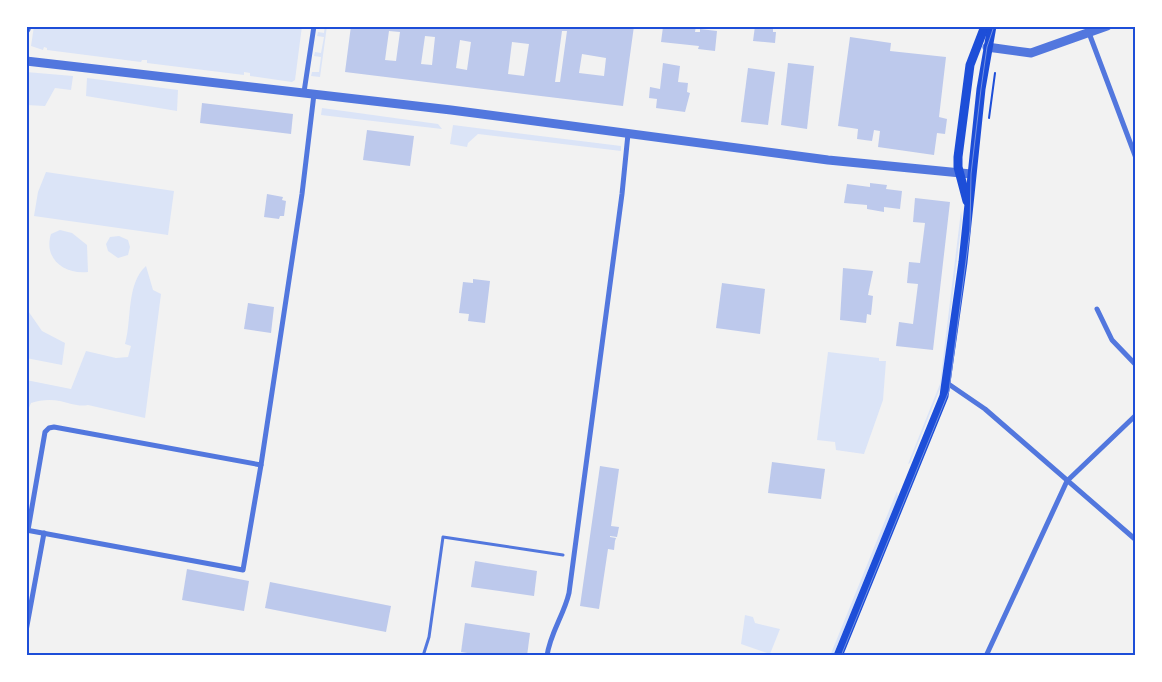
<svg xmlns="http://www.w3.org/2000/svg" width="1162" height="682" viewBox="0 0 1162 682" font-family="Overpass,sans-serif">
<rect width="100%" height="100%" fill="#f2f2f2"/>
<g fill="#dbe4f7">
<path d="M34,26H302L295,80L292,82L250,76V73L244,72V75L147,63V60H142L141,62L47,50V48L44,47L43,50L31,46Z"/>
<path d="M325,26H327L320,77L311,76L312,72H319L321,57L314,56L315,52L321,53L324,37L317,36L318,32L324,33Z"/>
<path d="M26,72L73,76L71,90L55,88L45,106L26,105Z"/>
<path d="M87,78L178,90L177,111L86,96Z"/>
<path d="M322,108L438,124L442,129L321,115Z"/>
<path d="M453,125L621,146V151L478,134L468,143L467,147L450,144Z"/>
<path d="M46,172L174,191L168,235L34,216L38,192Z"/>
<path d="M961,211L962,219L942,384L910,463L908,464L940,384Z"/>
<path d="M60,230L72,233L87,245L88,272C65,275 43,259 51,234Z"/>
<path d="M119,236L128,240L130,247L128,255L118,258L108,251L106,244L110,237Z"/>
<path d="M146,266L153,290L161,294L145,418L88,405C78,407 70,403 60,401C50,399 40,400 31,403L26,415V380L71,389L86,351L116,358L128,357L131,346L125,344C132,320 126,284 146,266Z"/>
<path d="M26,308L42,331L65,343L62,365L26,358Z"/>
<path d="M828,352L879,358V361H886L883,400L864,454L836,450L835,442L817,440Z"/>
<path d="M897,491L898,497L833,656H830Z"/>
<path d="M745,615L753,617L755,623L780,629L770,654L741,644Z"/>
</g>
<g fill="#bdc9ec" fill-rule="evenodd">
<path d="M351,26H526L547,29V26H634L623,106L345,72ZM389,31L400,32L396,61L385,60ZM562,31H567L560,82H555ZM425,36L435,37L432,65L421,64ZM460,40L471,42L467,70L456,68ZM512,42L529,44L524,76L508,74ZM582,54L606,58L604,76L579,73Z"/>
<path d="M668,26H696L695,32H700V29L717,31L715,51L698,49L699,46L661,42L663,27Z"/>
<path d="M755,26H773V32H776L775,43L753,41Z"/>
<path d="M850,37L891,43L890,51L946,57L939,117L947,119L945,134L937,133L934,155L878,147L880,131L874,130L872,141L857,139L858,129L838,126Z"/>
<path d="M663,63L680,66L678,82L688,83L687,92L690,93L685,112L656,108L657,99L649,98L650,87L660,89Z"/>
<path d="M788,63L814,66L807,129L781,125Z"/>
<path d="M748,68L775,72L768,125L741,122Z"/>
<path d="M202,103L293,114L291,134L200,123Z"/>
<path d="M367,130L414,136L410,166L363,160Z"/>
<path d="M870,183L887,185L886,189L902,191L900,209L884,207V212L867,209V205L844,203L847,184L870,187Z"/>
<path d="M267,194L283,197L282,200L286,201L284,216H280L279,219L264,217Z"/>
<path d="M915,198L950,202L933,350L896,346L899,322L913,324L918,284L907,283L909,262L920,263L925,223L913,222Z"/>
<path d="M843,268L873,271L868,295L873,296L871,315L867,314L866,323L840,320Z"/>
<path d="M473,279L490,281L485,323L468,321L469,314L459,313L463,282L473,283Z"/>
<path d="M722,283L765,289L760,334L716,328Z"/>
<path d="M248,303L274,307L271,333L244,329Z"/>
<path d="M772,462L825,469L821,499L768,493Z"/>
<path d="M600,466L619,469L611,526L619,527L617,537L610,536V537L616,538L615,541L614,550L608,549L599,609L580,606Z"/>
<path d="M475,561L537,571L534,596L471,587Z"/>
<path d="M187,569L249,581L244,611L182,600Z"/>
<path d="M270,582L391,606L386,632L265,608Z"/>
<path d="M465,623L530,633L527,656H487L461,652Z"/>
</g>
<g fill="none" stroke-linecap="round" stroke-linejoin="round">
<path stroke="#1d4ed8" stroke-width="2" d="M989,118L995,73"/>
<path stroke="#5277de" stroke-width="3" d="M423,656L429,637L443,537L563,555"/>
<g stroke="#5277de" stroke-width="5">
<path d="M1089,33L1136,158"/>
<path d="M304,92L314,26"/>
<path d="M1097,309L1112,340L1136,365"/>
<path d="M947,383L985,409L1136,540"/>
<path d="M26,530L243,570L261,465L302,194L314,94"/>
<path d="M28,530L45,432L49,428L54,427L261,465"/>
<path d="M26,631L44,533"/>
<path d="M547,656C550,633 564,615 569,593L622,194L628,134"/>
<path d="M986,656L1067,481L1136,415"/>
</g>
<g stroke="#5277de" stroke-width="9">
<path d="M26,29L27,26"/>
<path d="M987,47L1031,53L1107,26"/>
<path d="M26,61L451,110L828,160L971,174"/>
</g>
<g stroke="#1d4ed8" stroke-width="9">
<path d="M967,201L958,167V157L970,65L985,26"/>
<path d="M838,656L944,396L963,262L981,89L992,26"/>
</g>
<path stroke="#7290e2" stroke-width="1" d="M841,656L949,391L970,230L971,174L981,89L987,47L994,26"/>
</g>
<rect width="1162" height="682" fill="none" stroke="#ffffff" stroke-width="55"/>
<rect x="28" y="28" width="1106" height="626" fill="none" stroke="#1d4ed8" stroke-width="2"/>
</svg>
